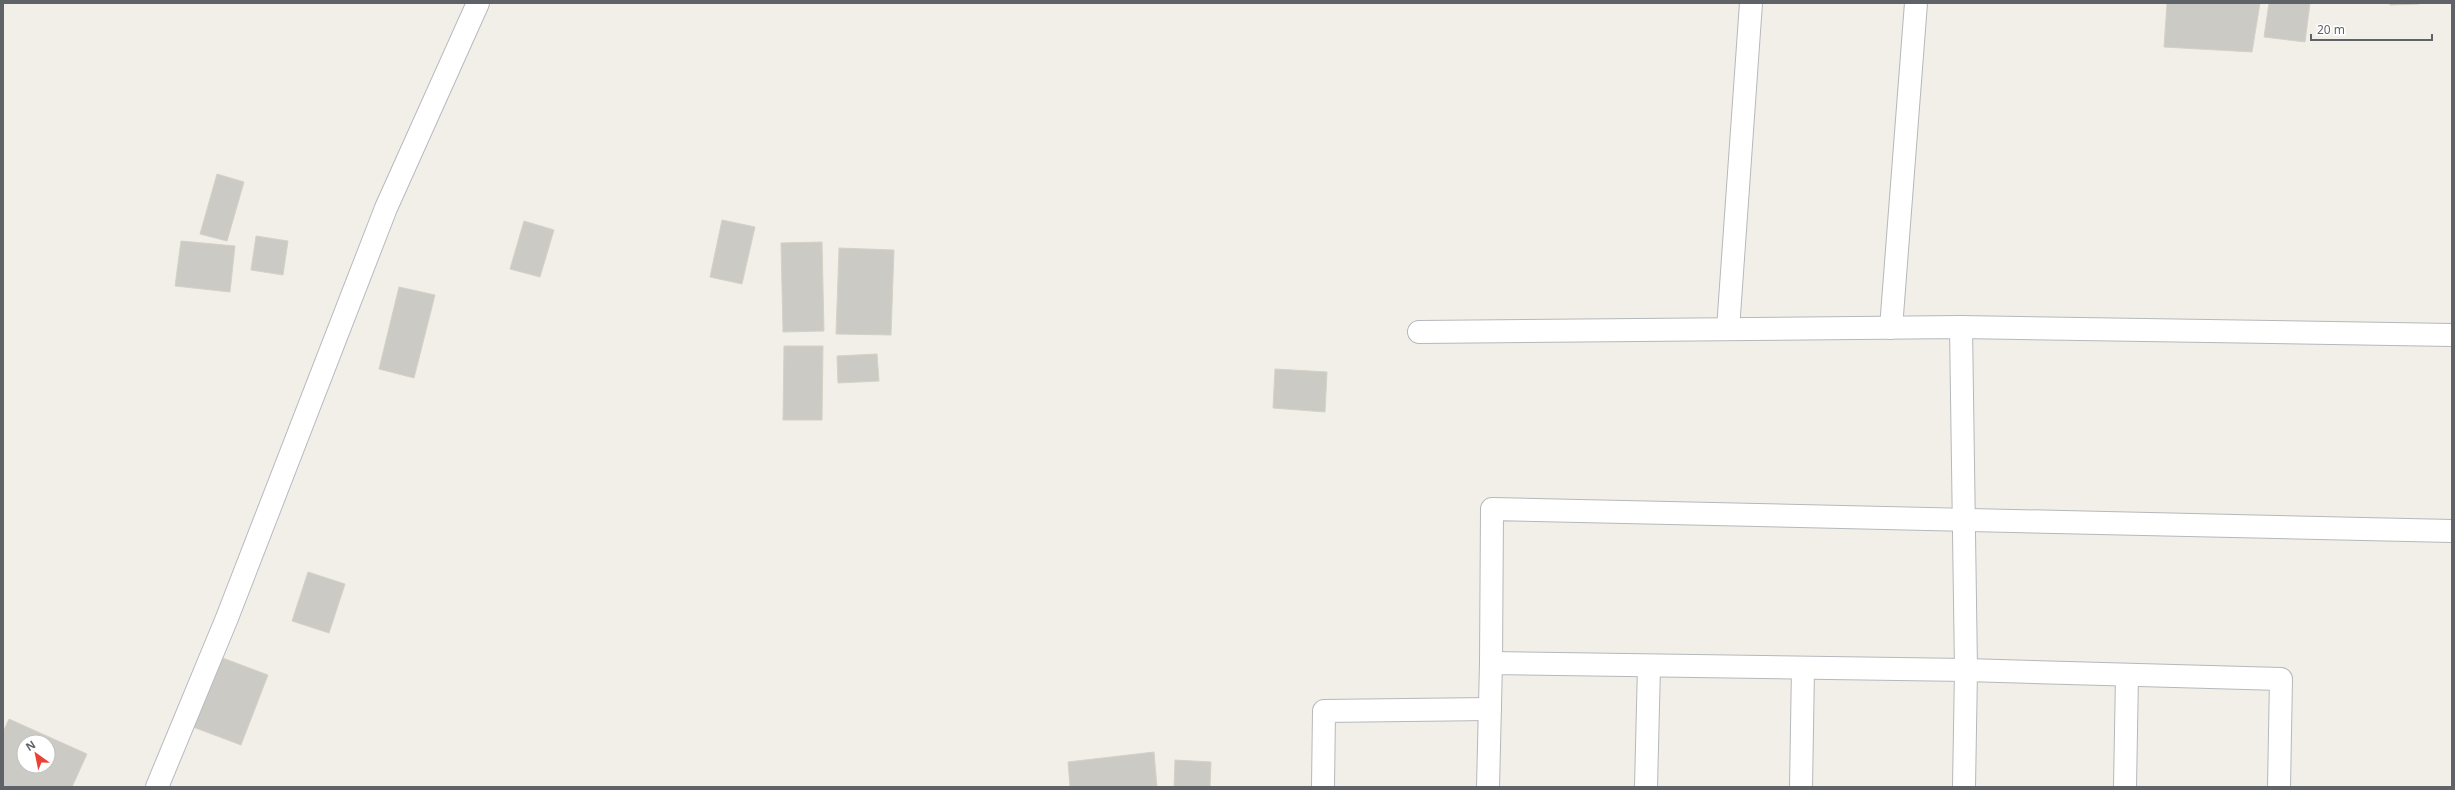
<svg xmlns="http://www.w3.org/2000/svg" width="2455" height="790" viewBox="0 0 2455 790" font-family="'Noto Sans',sans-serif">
<rect width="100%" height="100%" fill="#f1efe8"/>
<g fill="#cccac5" stroke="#d6d1c6" fill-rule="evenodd">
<path d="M2167,3H2260L2252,52L2164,47Z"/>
<path d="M2269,3H2310L2305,42L2264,37Z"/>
<path d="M2390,3H2419V4L2390,5Z"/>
<path d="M217,174L244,182L227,241L200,234Z"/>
<path d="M722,220L755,227L742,284L710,277Z"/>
<path d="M524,221L554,230L540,277L510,269Z"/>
<path d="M256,236L288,241L283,275L251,270Z"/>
<path d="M181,241L235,246L230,292L175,286Z"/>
<path d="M822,242L824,331L783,332L781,243Z"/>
<path d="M839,248L894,250L891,335L836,334Z"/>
<path d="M399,287L435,295L414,378L379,369Z"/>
<path d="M784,346H823L822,420H783Z"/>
<path d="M877,354L879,381L838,383L837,356Z"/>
<path d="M1275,369L1327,372L1325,412L1273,408Z"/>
<path d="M308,572L345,584L329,633L292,621Z"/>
<path d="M220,657L268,675L241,745L193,727Z"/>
<path d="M9,719L87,754L72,787H3V732ZM24,742H48V766H24Z"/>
<path d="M1154,752L1157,787H1070L1068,762Z"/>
<path d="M1175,760L1211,762L1210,787H1174Z"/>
</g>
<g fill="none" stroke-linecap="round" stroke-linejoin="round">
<g stroke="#b5b8bc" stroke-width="24">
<g id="street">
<path d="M1961,327L1966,670L1964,787"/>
<path d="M1891,328L1916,3"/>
<path d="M1728,329L1751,3"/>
<path d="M1419,332L1961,327L2452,335"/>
<path d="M1491,663L1492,509L2452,531"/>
<path d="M1323,787L1324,711L1490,709"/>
<path d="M1488,787L1491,663L1966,670L2281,679L2279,787"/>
<path d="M1646,787L1649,666"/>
<path d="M1801,787L1803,668"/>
<path d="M2125,787L2127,676"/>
</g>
</g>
<g stroke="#b6babf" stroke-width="24">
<path id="secondary" d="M157,787L227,618L386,208L478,3"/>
</g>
<use href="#street" stroke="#fff" stroke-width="22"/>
<use href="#secondary" stroke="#fff" stroke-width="22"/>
</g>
<rect width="2455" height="790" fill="none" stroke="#5f6368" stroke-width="8"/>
<g transform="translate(36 754) rotate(327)"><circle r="19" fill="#ffffff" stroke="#bfc1c3"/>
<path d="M0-3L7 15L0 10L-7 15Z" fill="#ea4335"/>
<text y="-6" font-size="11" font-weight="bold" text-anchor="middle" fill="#5f6368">N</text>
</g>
<path d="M2311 34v6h121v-6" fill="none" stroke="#5f6368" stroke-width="2"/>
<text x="2317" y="34" font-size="12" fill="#5f6368" stroke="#ffffff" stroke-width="3" paint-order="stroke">20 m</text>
</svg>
